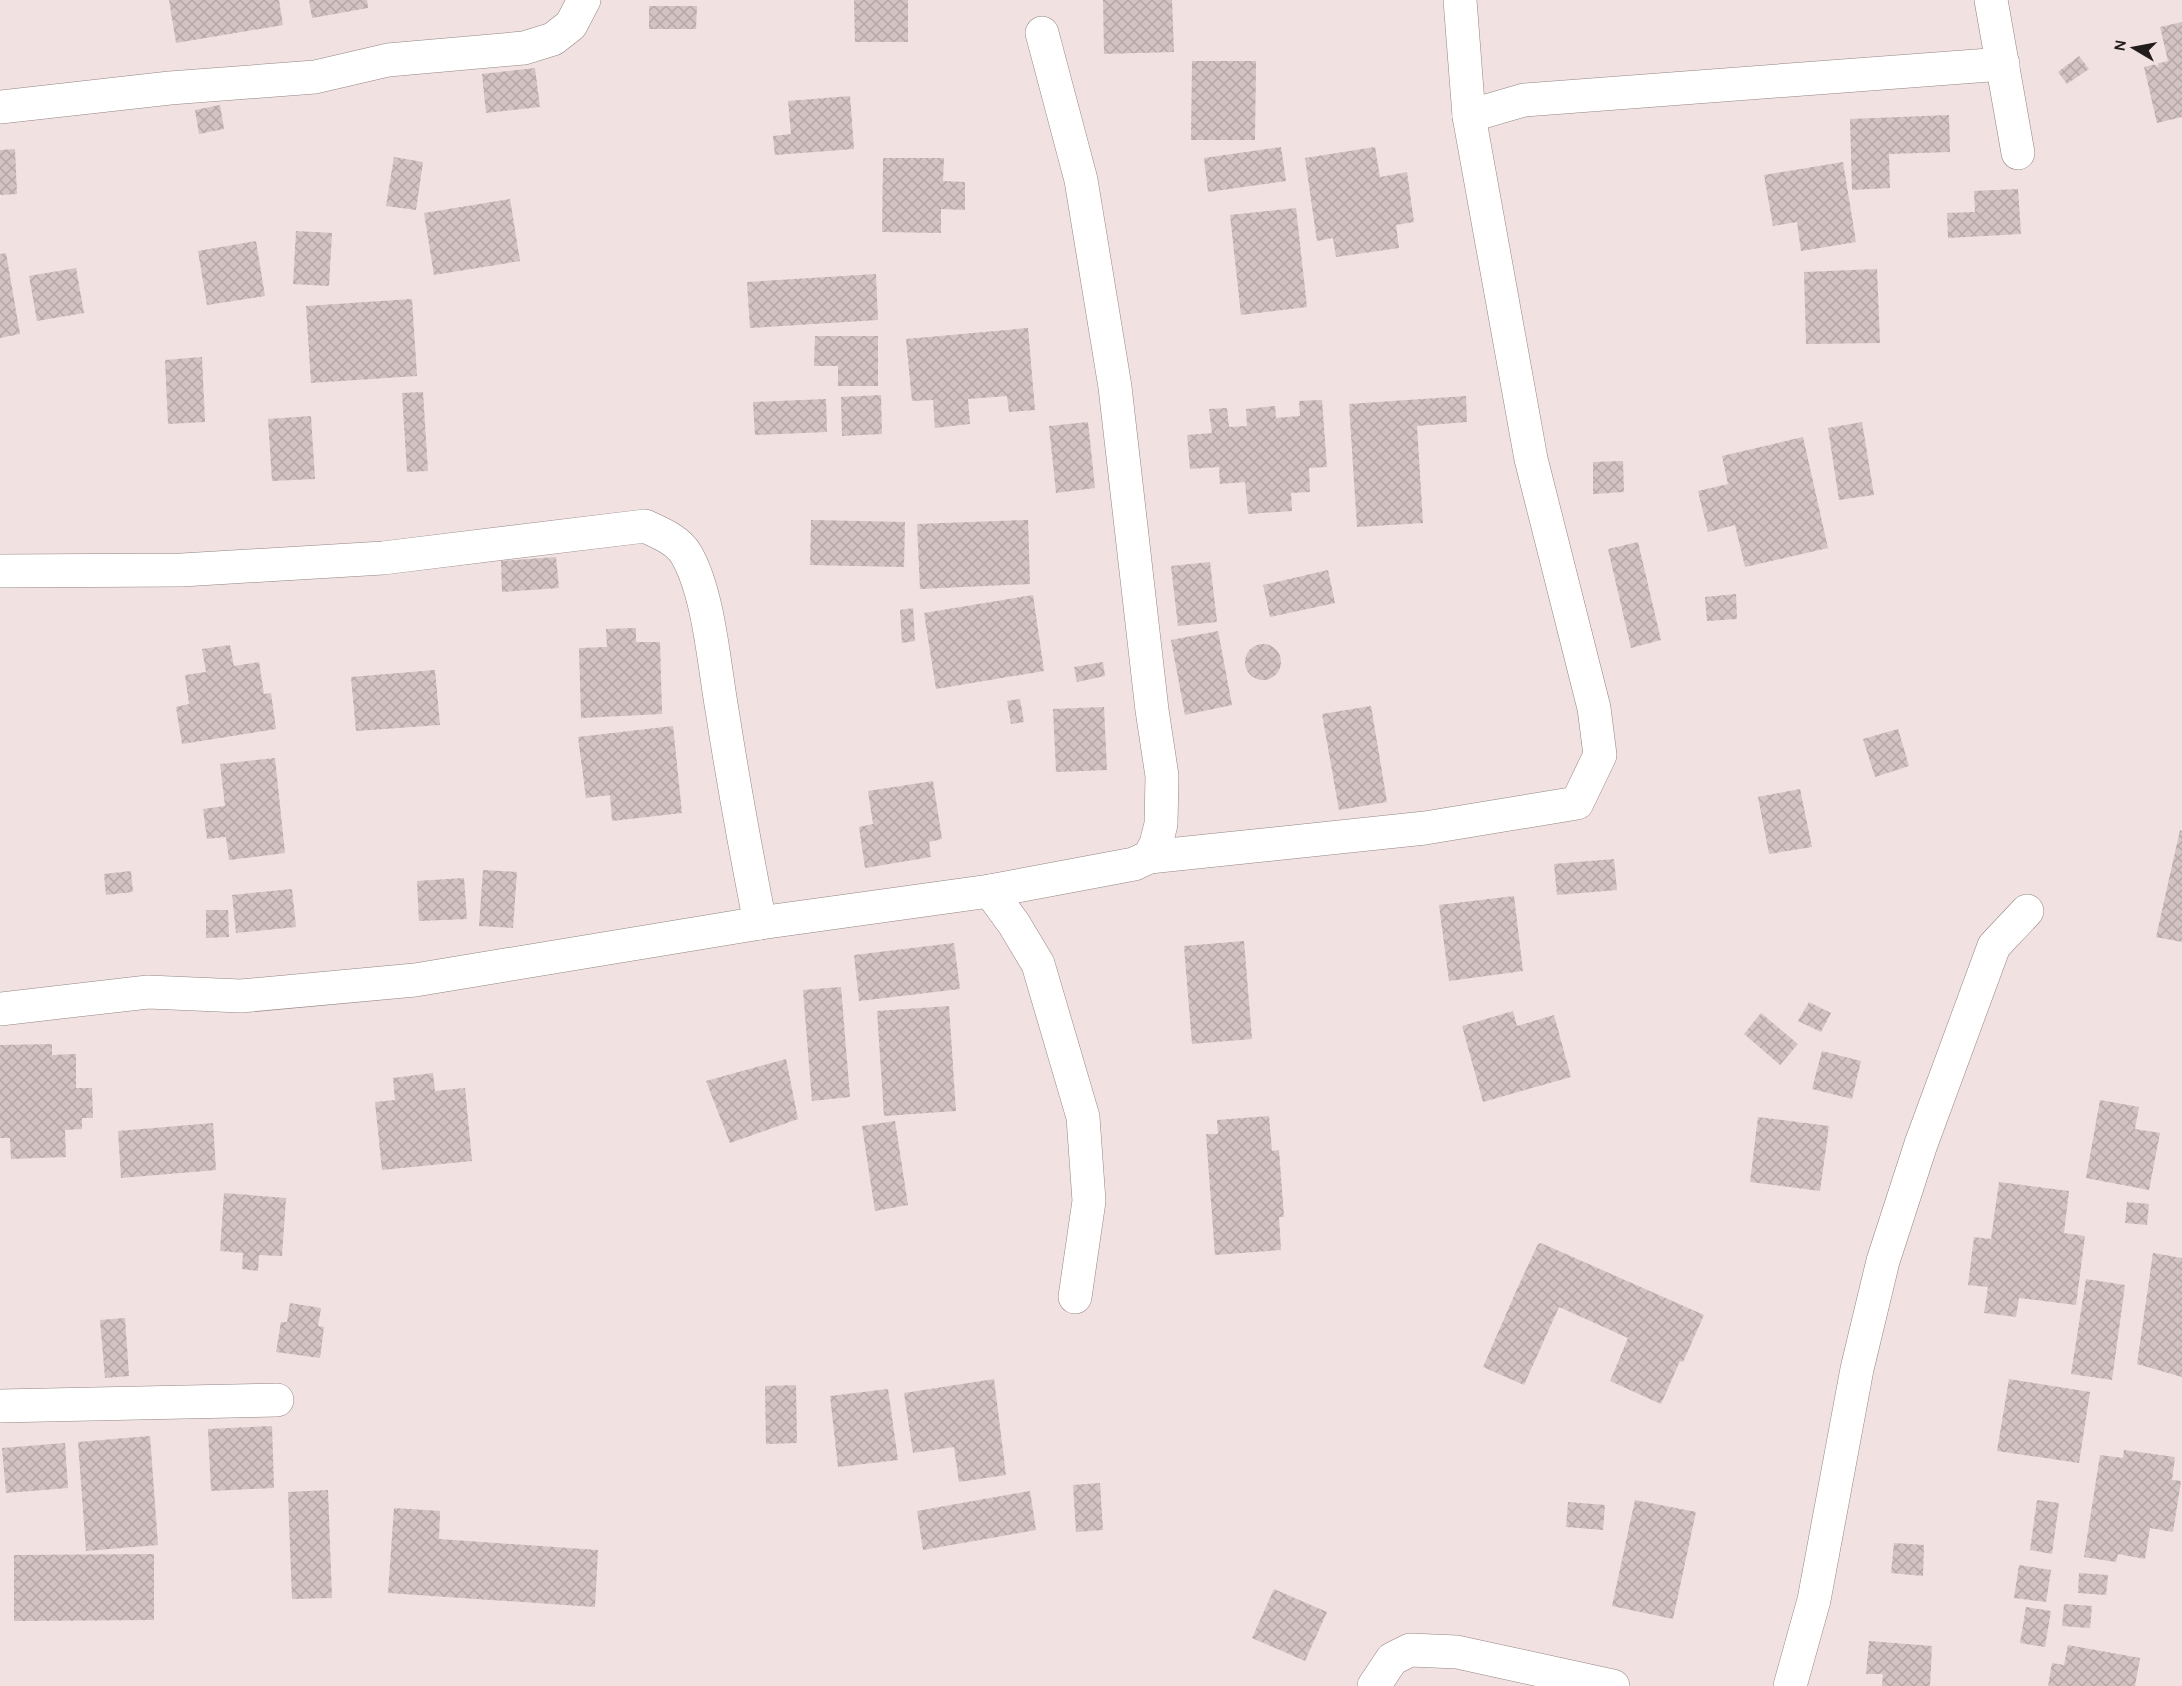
<svg xmlns="http://www.w3.org/2000/svg" width="2182" height="1686" viewBox="0 0 2182 1686" font-family="Karla,sans-serif">
<defs>
<pattern id="building-cross-hatch" width="8" height="8" patternUnits="userSpaceOnUse" patternTransform="scale(1.5)"><rect width="8" height="8" fill="#d3c3c2"/><path d="M0 0l8 8M0 8l8-8" fill="none" stroke="#b5a7a6"/></pattern>
</defs>
<rect width="100%" height="100%" fill="#f1e1e0"/>
<g fill="url(#building-cross-hatch)">
<path d="M169,0H279L283,25L176,43Z"/>
<path d="M309,0H367L368,8L312,18Z"/>
<path d="M854,0H908V42H855Z"/>
<path d="M1103,0H1172L1174,52L1104,54Z"/>
<path d="M649,6H697L696,29H649Z"/>
<path d="M2182,22V117L2157,123L2144,67L2168,61L2160,27Z"/>
<path d="M2079,56L2089,69L2067,84L2058,72Z"/>
<path d="M1192,61H1256L1255,140H1191Z"/>
<path d="M535,68L540,107L486,113L482,74Z"/>
<path d="M850,96L854,149L775,155L773,136L791,134L788,101Z"/>
<path d="M220,105L224,129L199,134L195,110Z"/>
<path d="M1949,115L1950,152L1889,154L1890,188L1852,190L1850,119Z"/>
<path d="M1281,147L1286,181L1208,192L1204,158Z"/>
<path d="M1375,147L1380,177L1407,172L1414,222L1396,225L1399,248L1336,257L1333,238L1317,241L1305,158Z"/>
<path d="M15,149L17,194L0,195V150Z"/>
<path d="M394,157L423,162L416,210L386,206Z"/>
<path d="M883,158H944L943,181L965,182V210L941,209V233L882,232Z"/>
<path d="M1843,162L1856,242L1801,251L1797,222L1773,226L1764,175Z"/>
<path d="M2018,189L2021,234L1948,238L1947,213L1975,212L1974,191Z"/>
<path d="M510,199L520,261L434,275L424,213Z"/>
<path d="M1296,208L1307,307L1241,315L1230,215Z"/>
<path d="M296,231L332,233L329,286L293,284Z"/>
<path d="M256,241L265,296L207,305L198,251Z"/>
<path d="M6,253L20,334L0,338V254Z"/>
<path d="M76,268L84,313L37,321L29,276Z"/>
<path d="M1877,269L1880,343L1806,344L1804,272Z"/>
<path d="M876,274L878,320L750,328L747,282Z"/>
<path d="M412,299L417,376L311,383L306,306Z"/>
<path d="M1028,328L1035,410L1009,412L1007,396L968,399L970,424L935,428L933,400L912,401L906,339Z"/>
<path d="M815,336H878V386H838V366H814Z"/>
<path d="M202,357L205,422L168,424L165,360Z"/>
<path d="M423,392L428,471L407,472L402,393Z"/>
<path d="M881,395L882,434L842,436L841,397Z"/>
<path d="M1466,396L1467,422L1417,426L1423,523L1357,527L1349,404Z"/>
<path d="M826,399L827,432L755,435L753,402Z"/>
<path d="M1322,400L1327,467L1309,468L1310,492L1291,493L1292,511L1248,514L1245,482L1220,484L1219,467L1190,469L1187,435L1212,433L1209,409L1227,408L1229,427L1247,426L1246,409L1275,406L1276,418L1300,416L1299,401Z"/>
<path d="M311,416L315,479L272,481L268,419Z"/>
<path d="M1088,422L1095,488L1056,493L1049,426Z"/>
<path d="M1862,422L1874,495L1839,500L1828,428Z"/>
<path d="M1803,437L1828,548L1745,567L1735,525L1708,532L1698,491L1728,484L1722,456Z"/>
<path d="M1623,461L1624,492L1593,494V462Z"/>
<path d="M811,520L905,522L904,567L810,565Z"/>
<path d="M1028,520L1030,584L920,589L917,524Z"/>
<path d="M1638,542L1661,640L1631,648L1608,549Z"/>
<path d="M556,557L559,588L502,592L501,561Z"/>
<path d="M1210,562L1217,622L1178,626L1171,566Z"/>
<path d="M1328,570L1335,603L1270,617L1263,585Z"/>
<path d="M1736,594L1737,619L1707,621L1705,597Z"/>
<path d="M1033,595L1044,671L936,689L924,613Z"/>
<path d="M913,608L915,641L902,643L900,610Z"/>
<path d="M636,628V642H660L662,714L581,718L579,648L607,647L606,629Z"/>
<path d="M1218,631L1232,705L1185,715L1171,640Z"/>
<circle cx="1263" cy="662" r="18"/>
<path d="M230,645L234,666L259,662L264,694L271,693L276,729L182,744L176,707L189,704L185,675L206,672L202,649Z"/>
<path d="M1103,662L1105,676L1077,682L1074,667Z"/>
<path d="M435,670L440,725L356,731L351,677Z"/>
<path d="M1020,699L1024,722L1011,724L1007,701Z"/>
<path d="M1371,706L1387,802L1339,810L1322,714Z"/>
<path d="M1104,707L1107,770L1056,772L1053,709Z"/>
<path d="M673,726L682,813L612,821L610,795L586,798L578,737Z"/>
<path d="M1898,729L1909,766L1875,777L1863,739Z"/>
<path d="M275,758L285,853L229,860L226,837L207,839L203,809L225,806L220,764Z"/>
<path d="M933,781L942,839L929,842L931,857L865,868L859,827L873,824L868,791Z"/>
<path d="M1800,789L1812,847L1769,854L1758,797Z"/>
<path d="M2180,830L2182,831V942L2156,937Z"/>
<path d="M1614,859L1617,890L1557,895L1554,864Z"/>
<path d="M483,870L517,872L513,928L479,926Z"/>
<path d="M131,871L133,892L106,895L104,874Z"/>
<path d="M464,878L467,919L419,921L417,881Z"/>
<path d="M292,889L296,927L236,933L232,895Z"/>
<path d="M1514,896L1523,971L1449,981L1439,905Z"/>
<path d="M206,910H228L229,937L206,938Z"/>
<path d="M1244,941L1252,1039L1192,1044L1184,946Z"/>
<path d="M954,943L960,989L859,1001L854,955Z"/>
<path d="M841,987L850,1097L812,1101L803,990Z"/>
<path d="M1809,1002L1831,1013L1821,1032L1798,1021Z"/>
<path d="M949,1006L956,1111L884,1116L877,1011Z"/>
<path d="M1513,1011L1517,1026L1554,1015L1571,1077L1483,1102L1462,1026Z"/>
<path d="M1761,1013L1798,1044L1780,1065L1744,1034Z"/>
<path d="M52,1044V1055L76,1054V1088H92L93,1118H82V1129L65,1130L66,1157L11,1159L10,1138H0V1045Z"/>
<path d="M1822,1051L1861,1061L1852,1099L1812,1089Z"/>
<path d="M786,1059L798,1119L730,1143L706,1081Z"/>
<path d="M433,1073L435,1091L465,1088L472,1161L382,1170L375,1102L395,1100L393,1078Z"/>
<path d="M2100,1100L2139,1107L2135,1129L2160,1133L2149,1190L2086,1178Z"/>
<path d="M1269,1116L1272,1151L1279,1150L1284,1217H1279L1281,1250L1215,1255L1206,1134H1218L1217,1120Z"/>
<path d="M1758,1117L1829,1126L1820,1191L1750,1182Z"/>
<path d="M895,1121L908,1205L875,1211L862,1126Z"/>
<path d="M213,1123L216,1170L121,1178L118,1131Z"/>
<path d="M1999,1182L2069,1191L2064,1233L2085,1236L2076,1305L2019,1298L2016,1317L1984,1313L1988,1287L1968,1285L1974,1237L1991,1239Z"/>
<path d="M224,1193L286,1198L282,1256L259,1255L258,1271L242,1269L243,1253L220,1251Z"/>
<path d="M2127,1202L2149,1204L2147,1225L2125,1223Z"/>
<path d="M1541,1243L1704,1315L1683,1362L1680,1361L1661,1404L1610,1381L1628,1338L1559,1307L1524,1385L1483,1367L1517,1289L1538,1244Z"/>
<path d="M2153,1253L2182,1258V1377L2137,1364Z"/>
<path d="M2086,1279L2125,1285L2112,1380L2071,1374Z"/>
<path d="M290,1303L321,1308L318,1326L324,1327L320,1358L276,1352L281,1322H287Z"/>
<path d="M125,1318L129,1376L105,1378L100,1320Z"/>
<path d="M994,1379L1006,1475L959,1482L954,1447L913,1453L904,1393Z"/>
<path d="M2009,1379L2090,1392L2079,1463L1997,1451Z"/>
<path d="M796,1385L797,1443L766,1444L765,1386Z"/>
<path d="M888,1389L898,1460L838,1467L830,1396Z"/>
<path d="M272,1426L274,1488L211,1491L208,1429Z"/>
<path d="M150,1436L158,1545L86,1551L78,1442Z"/>
<path d="M65,1443L68,1488L6,1493L2,1448Z"/>
<path d="M2124,1450L2175,1457L2172,1480L2181,1481L2173,1532L2150,1528L2145,1559L2118,1554L2116,1562L2084,1557L2100,1455L2123,1458Z"/>
<path d="M1100,1483L1103,1530L1076,1532L1073,1485Z"/>
<path d="M328,1490L332,1598L292,1599L288,1492Z"/>
<path d="M1030,1491L1036,1530L923,1550L917,1511Z"/>
<path d="M1635,1500L1696,1512L1673,1619L1612,1606Z"/>
<path d="M2037,1500L2059,1503L2052,1554L2030,1550Z"/>
<path d="M1568,1502L1605,1505L1603,1530L1566,1527Z"/>
<path d="M394,1508L440,1511L439,1539L598,1550L595,1607L388,1593Z"/>
<path d="M1894,1543L1924,1545L1923,1576L1891,1573Z"/>
<path d="M154,1554V1620L14,1621V1555Z"/>
<path d="M2019,1565L2051,1570L2046,1602L2014,1598Z"/>
<path d="M2079,1573L2108,1575L2106,1595L2078,1593Z"/>
<path d="M1274,1589L1327,1612L1305,1661L1252,1638Z"/>
<path d="M2064,1604L2092,1606L2090,1628L2062,1626Z"/>
<path d="M2026,1607L2051,1611L2045,1647L2020,1643Z"/>
<path d="M1869,1641L1932,1646L1930,1686H1882L1883,1674H1866Z"/>
<path d="M2068,1645L2140,1658L2135,1686H2048L2052,1663L2064,1665Z"/>
</g>
<g fill="none" stroke-linecap="round" stroke-linejoin="round">
<g stroke="#938584" stroke-width="34">
<g id="minor">
<path d="M1460,0L1469,116"/>
<path d="M1991,0L2018,153"/>
<path d="M0,107L170,88L315,77L388,60L524,48L553,39L571,25L584,0"/>
<path d="M0,571L182,570L383,558L645,526C660,533 678,540 686,554C709,593 714,665 722,710C733,781 746,852 760,923"/>
<path d="M1149,857L1425,828L1577,803L1600,755L1594,708L1531,459L1469,116L1524,100L2003,64"/>
<path d="M990,891L1134,864L1149,857L1156,844L1161,824L1162,776L1152,710L1115,387L1081,180L1042,33"/>
<path d="M0,1009L148,992L241,996L415,980L760,923L990,891L1014,924L1038,964L1083,1117L1089,1201L1075,1297"/>
<path d="M0,1406L277,1400"/>
<path d="M1374,1686L1392,1659L1410,1650L1457,1652L1613,1686"/>
<path d="M1790,1686L1814,1600L1857,1369L1883,1261L1921,1144L1994,946L2027,911"/>
</g>
</g>
<use href="#minor" stroke="#fff" stroke-width="33"/>
</g>
<g transform="translate(2134 48) rotate(280)" stroke="#f1e1e0" stroke-width="4.5" paint-order="stroke">
<path d="M0-4.5L10 22L0 15L-10 22Z" fill="#221c1c"/>
<text y="-9" font-size="16" font-weight="bold" text-anchor="middle" fill="#221c1c">N</text>
</g>
</svg>
